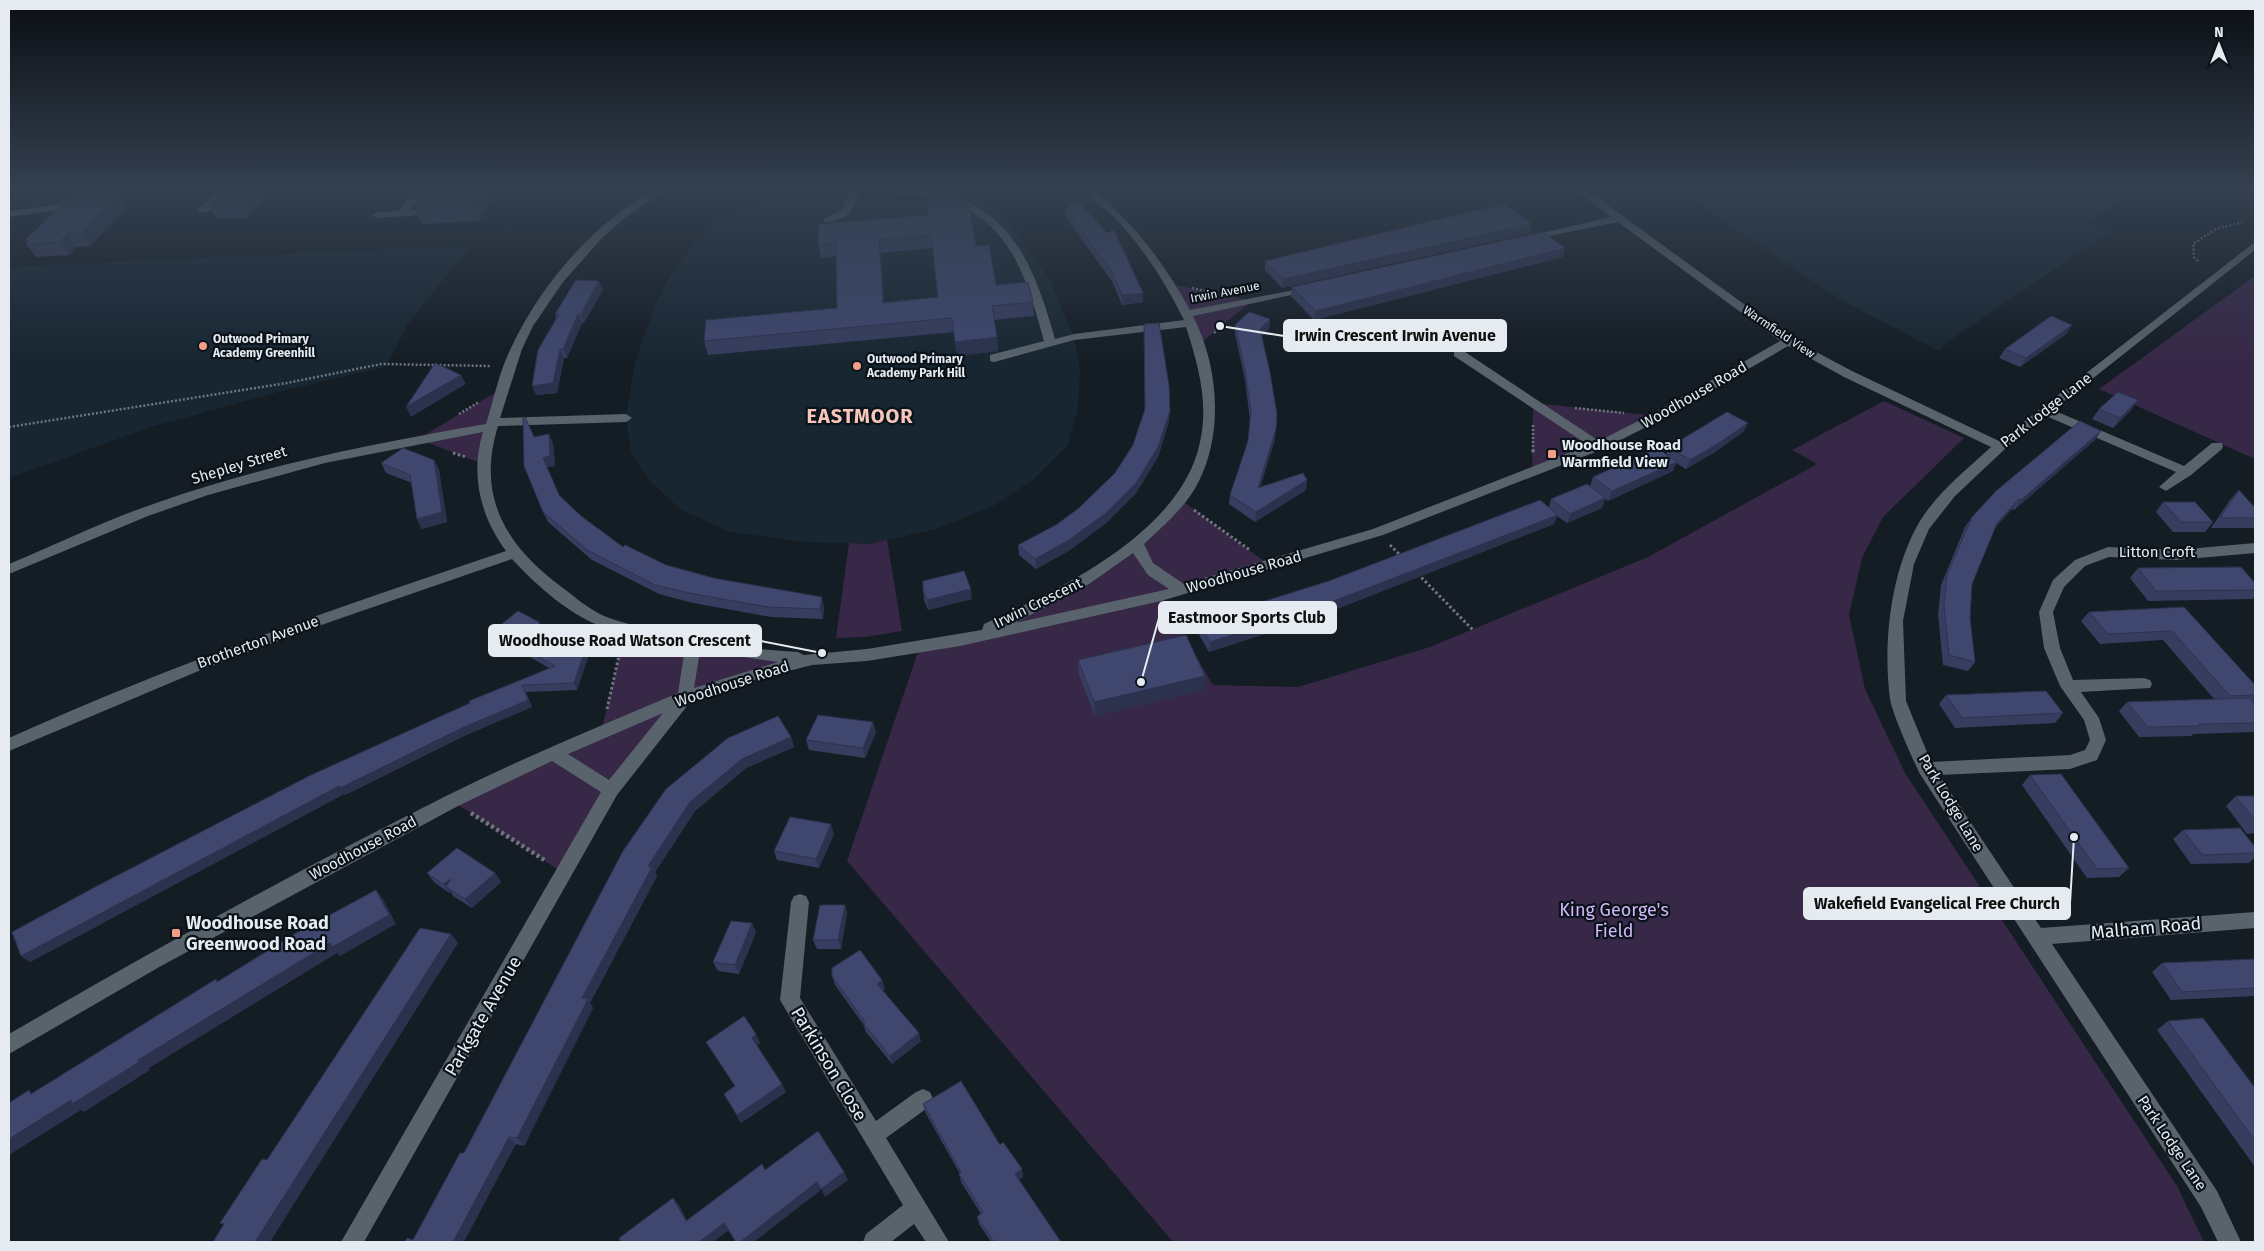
<svg xmlns="http://www.w3.org/2000/svg" width="2264" height="1251" viewBox="0 0 2264 1251" font-family="'Fira Sans',sans-serif">
<rect width="100%" height="100%" fill="#141c24"/>
<g fill="#182632">
<path d="M802,188H942L975,199L999,215L1021,238L1051,282L1074,337L1080,370L1078,407L1068,445L1033,480L993,506L936,529L870,544L805,542L731,532L681,510L651,482L631,453L626,418L635,362L657,300L672,273L696,242L716,223L739,210Z"/>
<path d="M1675,188H2142L2087,223L2110,232L1952,339L1939,351L1841,300Z"/>
<path d="M471,245L407,325L386,367L286,390L151,427L9,478V269L11,267Z"/>
</g>
<g fill="#372847">
<path d="M2255,276V459L2099,389Z"/>
<path d="M1171,284L1252,301L1197,346Z"/>
<path d="M501,389L483,464L418,439Z"/>
<path d="M1884,401L1964,438L1883,517L1862,558L1849,615L1865,689L1905,773L2177,1186L2204,1242H1173L847,861L920,646L960,640L1055,599L1106,568L1180,499L1269,565L1161,596L1213,685L1298,687L1430,647L1648,557L1817,464L1792,450Z"/>
<path d="M1533,403L1658,416L1532,472Z"/>
<path d="M887,540L902,631L865,637L836,638L849,543L870,544Z"/>
<path d="M626,629L812,659L685,697L634,761L565,874L452,801L601,732Z"/>
</g>
<g fill="none" stroke-linecap="round" stroke-linejoin="round">
<g stroke="#6f767d" stroke-width="2.5" stroke-dasharray="2 2" stroke-linecap="butt">
<path d="M2198,261L2194,257L2193,244L2216,229L2242,222"/>
<path d="M1192,288L1210,292"/>
<path d="M1214,333L1224,324"/>
<path d="M1575,408L1624,413"/>
<path d="M459,414L479,402"/>
<path d="M1533,425V451"/>
<path d="M9,427L287,383L381,364L491,366"/>
</g>
<g stroke="#6f767d" stroke-width="3" stroke-dasharray="2.5 2.5" stroke-linecap="butt">
<path d="M1533,450V454"/>
<path d="M453,453L466,457"/>
<path d="M1194,510L1250,550"/>
<path d="M1390,545L1402,557"/>
<path d="M1418,574L1473,630"/>
<path d="M607,709L621,647"/>
</g>
<path stroke="#6f767d" stroke-width="4.5" stroke-dasharray="3 3" stroke-linecap="butt" d="M471,813L546,861"/>
<g fill="#59636c" fill-rule="evenodd">
<path d="M94,188H106L61,210L9,217V211L55,205Z"/>
<path d="M228,188H240L207,212H199V208L213,196Z"/>
<path d="M414,188H424L410,210H434V214L377,218L372,215L377,212L399,211Z"/>
<path d="M657,188H669L623,219L602,238L563,282L533,326L522,349L500,418L626,414L632,418L626,422L498,426C476,497 506,546 563,588C576,598 589,609 604,616C622,623 641,627 659,631C705,642 751,650 798,652L804,655L867,649L982,630L984,624C1059,590 1182,532 1200,442C1209,403 1198,364 1186,327L1074,340L994,362L990,361V355L1044,341C1026,275 1009,214 933,197C909,192 884,194 860,191L850,214L832,222H824V218L842,210L852,188C876,188 901,186 925,190C1010,201 1034,265 1055,339L1074,334L1184,320C1165,282 1143,247 1113,216C1104,207 1089,199 1082,188H1092C1133,223 1164,262 1190,310L1315,286V290L1193,316C1218,365 1224,431 1199,481C1187,506 1164,525 1144,544L1153,563L1184,584L1373,529L1588,445L1454,356V350H1462L1599,441L1654,413L1780,341L1618,222L1524,241V237L1611,217L1573,188H1584L1792,339L1852,371L1999,441L2255,242V250L2053,410L2184,466L2212,443H2222L2223,446L2222,449L2191,475L2166,491L2159,487L2176,472L2046,416L2005,449L1955,496L1929,529L1914,564L1903,621L1906,701L1931,762L2070,755L2085,750L2090,740L2084,720L2060,686L2044,648L2039,612L2053,580L2075,560L2108,547L2176,550L2255,543V553L2176,560L2109,557L2085,566L2064,587L2053,612L2060,648L2073,680L2144,678L2150,680L2152,684L2150,688L2081,692L2099,718L2106,740L2097,760L2070,769L1939,775L2041,928L2255,912V928L2052,944L2217,1191L2241,1242H2218L2201,1207L1920,774C1913,760 1892,713 1890,699C1883,645 1890,577 1916,528C1933,496 1965,471 1991,447L1844,377L1788,346L1662,419L1603,449L1383,535L1161,601L960,646L867,661L812,665L750,681L691,701L617,795L364,1242H341L601,792L552,761L458,806L161,966L9,1054V1034C152,951 298,870 446,796C522,758 600,726 678,693L685,648C654,641 621,636 593,623C563,609 534,583 512,559L327,623L201,670L9,751V738C170,665 338,607 506,551C480,516 470,474 483,432L325,463L208,495L148,516L9,574V564C59,543 108,519 159,502C265,465 375,443 486,424C494,399 499,372 511,348C542,282 594,223 657,188ZM1133,553L1148,575L1169,589L1015,623L1089,584ZM700,651L778,662L694,688ZM663,713L609,780L568,754Z"/>
<path d="M800,894L806,896L809,902L800,998L876,1121L916,1092L923,1089L930,1092L933,1099L930,1106L886,1138L949,1242H926L914,1224L891,1242H863L866,1234L903,1205L780,1000L791,902L794,896Z"/>
</g>
</g>
<g fill="#363d5f" fill-rule="evenodd">
<path d="M222,188H277L246,218H217L209,205L224,191Z"/>
<path d="M424,188H497L479,221L422,224L414,204L426,196L423,189Z"/>
<path d="M118,195L126,208L90,246L76,247L69,255L36,257L26,244L27,243L25,240Z"/>
<path d="M1065,209L1143,293V302L1122,305L1112,281L1066,218Z"/>
<path d="M929,215L976,246L996,285L1033,302L1034,316L994,320L998,351L957,356L954,332L708,355L704,341L837,308L836,256L821,258L818,244ZM932,248L938,297L884,302L881,253Z"/>
<path d="M1532,224L1530,233L1282,288L1265,270V261Z"/>
<path d="M1563,257L1314,320L1291,296L1292,287Z"/>
<path d="M599,281L603,290L584,323H582L567,358H564L557,393L536,395L556,318L555,314Z"/>
<path d="M1270,319L1269,329L1262,336L1275,439L1260,487L1306,490L1255,522L1229,504L1230,495L1248,441L1250,420L1245,380L1235,334V325Z"/>
<path d="M2066,334L2020,367L1999,358L2005,349Z"/>
<path d="M2099,409L2131,410L2113,428L2092,419Z"/>
<path d="M1169,421L1158,457L1136,493L1106,523L1070,550L1036,569L1019,555L1018,545L1056,525L1079,508Z"/>
<path d="M1748,423L1743,432L1715,452L1686,469L1676,463L1673,471L1608,501L1605,499L1602,508L1567,523L1557,516L1554,524L1311,619L1209,652L1197,631L1198,622L1329,581L1549,507L1551,499L1590,486L1593,477L1666,455L1669,447Z"/>
<path d="M2101,431L2095,440L2014,510L2012,509L1995,528L1972,584L1970,618L1975,662L1968,671L1943,665L1938,615L1941,585L1965,527L1972,517Z"/>
<path d="M534,437L553,443L555,466L547,467L559,495L581,516L623,547L666,565L824,607L823,619L771,617L693,603L659,594L592,560L548,522L543,512Z"/>
<path d="M434,460L439,470L447,522L422,529L417,519L412,483L386,473L381,463Z"/>
<path d="M2239,490L2255,508V528H2211L2230,500Z"/>
<path d="M2163,502L2213,522L2205,532H2173L2156,512Z"/>
<path d="M2138,568L2255,583V596L2253,599L2148,601L2130,578Z"/>
<path d="M923,590L972,599L928,610L924,600Z"/>
<path d="M2184,607L2255,685V732L2193,734L2191,736L2139,737L2119,711L2127,702L2214,699L2163,640L2100,644L2081,621L2089,612Z"/>
<path d="M493,631L544,632V643L537,649L589,654L577,690L526,692L532,707L466,735L345,795L344,794L30,962L21,956L549,668L528,656L498,640Z"/>
<path d="M1078,660L1204,690L1095,716L1079,675Z"/>
<path d="M1946,695L2063,713L2055,723L1955,728L1939,704Z"/>
<path d="M876,732L865,758L809,750L806,740Z"/>
<path d="M791,737L794,747L746,768L695,811L655,872L657,876L590,1003L593,1008L524,1146L516,1144L413,1240L464,1153L623,851Z"/>
<path d="M2030,775L2129,868L2119,877L2087,878L2022,785Z"/>
<path d="M2236,796H2255V833L2247,834L2226,806Z"/>
<path d="M2183,830L2255,853V857L2249,863L2191,864L2173,839Z"/>
<path d="M834,834L819,868L777,860L774,851Z"/>
<path d="M427,873H495L501,882L472,908L453,896L451,892L449,893L434,882Z"/>
<path d="M845,905L847,914L841,949H817L813,940Z"/>
<path d="M756,932L739,974L718,971L713,962Z"/>
<path d="M2255,959V996L2171,1000L2152,972L2162,963Z"/>
<path d="M832,976L882,980L885,989L883,990L921,1041L892,1064L866,1032L863,1024L835,985Z"/>
<path d="M2168,1021L2255,1088V1167L2157,1030Z"/>
<path d="M706,1042L760,1043L757,1045L786,1092L741,1123L724,1094L735,1086Z"/>
<path d="M923,1104L1000,1145L1022,1169L1023,1177L1019,1180L1061,1242H991L979,1224L977,1217L981,1214L961,1182L959,1174H960L925,1112Z"/>
</g>
<g fill="#2c324e">
<path d="M257,188H277L246,218L239,205Z"/>
<path d="M478,188H497L479,221L471,201Z"/>
<path d="M118,195L126,208L90,246L81,233Z"/>
<path d="M1532,224L1530,233L1282,288L1283,279Z"/>
<path d="M67,234L76,247L69,255L60,242Z"/>
<path d="M879,239L881,253L885,316L883,303Z"/>
<path d="M1565,248L1563,257L1314,320L1316,311Z"/>
<path d="M599,281L603,290L584,323L581,314Z"/>
<path d="M1143,293V302L1122,305V295Z"/>
<path d="M578,314L582,323L567,358L563,349Z"/>
<path d="M1270,319L1269,329L1259,338L1260,329Z"/>
<path d="M2072,325L2066,334L2020,367L2026,358Z"/>
<path d="M997,337L998,351L957,356L955,342Z"/>
<path d="M560,349L564,358L557,393L536,395L532,386Z"/>
<path d="M461,375L466,384L411,417L406,407Z"/>
<path d="M2138,400L2131,410L2113,428L2120,418Z"/>
<path d="M1170,411L1169,421L1158,457L1136,493L1106,523L1070,550L1036,569L1035,559L1069,540Z"/>
<path d="M1748,423L1743,432L1715,452L1686,469L1690,460Z"/>
<path d="M1276,429L1275,439L1257,498L1258,488Z"/>
<path d="M2101,431L2095,440L2014,510L2021,500Z"/>
<path d="M549,434L553,443L555,466L547,467L543,458Z"/>
<path d="M434,460L439,470L447,522L422,529L417,519Z"/>
<path d="M1677,462L1673,471L1608,501L1612,491Z"/>
<path d="M1307,480L1306,490L1255,522L1256,512Z"/>
<path d="M1605,498L1602,508L1567,523L1570,514Z"/>
<path d="M2019,499L2012,509L1990,533L1997,523Z"/>
<path d="M1558,515L1554,524L1311,619L1209,652L1210,642Z"/>
<path d="M971,589L972,599L928,610L927,600Z"/>
<path d="M822,597L824,607L823,619L820,609Z"/>
<path d="M539,622L544,632V643L531,653L525,649L528,656L523,646Z"/>
<path d="M586,647L589,654L577,690L574,683Z"/>
<path d="M1205,676L1204,690L1095,716L1094,702Z"/>
<path d="M522,685L532,707L466,735L345,795L344,794L30,962L21,956Z"/>
<path d="M873,722L876,732L865,758L863,748Z"/>
<path d="M791,737L794,747L746,768L695,811L655,872L657,876L590,1003L593,1008L524,1146L517,1138L582,998L648,866L690,802L742,759Z"/>
<path d="M831,824L834,834L819,868L816,859Z"/>
<path d="M495,873L501,882L472,908L465,899Z"/>
<path d="M451,879L446,887L451,892L449,893L443,884Z"/>
<path d="M376,890L383,899L396,924L340,956L337,953L149,1068L150,1070L84,1112L81,1110L9,1155V1139L71,1100L330,943Z"/>
<path d="M845,905L847,914L841,949L838,940Z"/>
<path d="M752,923L756,932L739,974L735,965Z"/>
<path d="M451,934L458,943L270,1242H255Z"/>
<path d="M882,980L885,989L880,992L877,984Z"/>
<path d="M919,1033L921,1041L892,1064L890,1056Z"/>
<path d="M756,1034L760,1043L756,1046L752,1038Z"/>
<path d="M782,1084L786,1092L741,1123L737,1115Z"/>
<path d="M509,1137L516,1144L464,1242H453Z"/>
<path d="M1022,1169L1023,1177L1017,1181L1015,1174Z"/>
<path d="M844,1172L848,1180L825,1197L821,1189Z"/>
<path d="M817,1182L821,1190L754,1242H740Z"/>
<path d="M673,1198L679,1205L691,1228L686,1221Z"/>
<path d="M724,1223L729,1230L713,1242H699Z"/>
</g>
<g fill="#3f476f" stroke="#2c324e" fill-rule="evenodd">
<path d="M228,188H257L239,205H209Z"/>
<path d="M424,188H478L471,201L414,204L418,197L427,196V189H423Z"/>
<path d="M955,194L968,200L976,246L989,245L996,285L1028,282L1033,302L992,306L997,337L955,342L952,318L704,341L706,320L837,308L836,243L818,244L819,224L929,215L926,196ZM931,235L938,297L883,303L879,239Z"/>
<path d="M73,195H118L81,233L67,234L60,242L26,244L30,240H25Z"/>
<path d="M1077,200L1107,233L1114,230L1143,293L1122,295L1112,272L1065,209Z"/>
<path d="M1504,204L1532,224L1283,279L1265,261Z"/>
<path d="M1543,232L1565,248L1316,311L1292,287Z"/>
<path d="M576,280L599,281L581,314H578L563,349H560L553,383L532,386L538,350L559,314H555Z"/>
<path d="M1249,312L1270,319L1260,329L1270,372L1277,414L1276,429L1258,488L1303,473L1307,480L1256,512L1230,495L1248,441L1251,411L1245,371L1235,325Z"/>
<path d="M2051,316L2072,325L2026,358L2005,349Z"/>
<path d="M1159,323L1169,385L1170,411L1158,447L1136,483L1106,513L1069,540L1035,559L1018,545L1056,525L1079,508L1115,473L1133,445L1145,409L1144,324Z"/>
<path d="M435,363L461,375L406,407Z"/>
<path d="M2118,392L2138,400L2120,418L2099,409Z"/>
<path d="M1727,412L1748,423L1719,443L1690,460L1669,447Z"/>
<path d="M523,417H525L534,437L549,434L550,456L543,458L559,495L581,516L623,547L625,545L666,565L713,578L822,597L820,609L768,607L689,593L655,585L587,550L543,512L524,466Z"/>
<path d="M2080,421L2101,431L2021,500L2019,499L1997,523L1972,584L1970,618L1975,662L1949,655L1944,605L1947,575L1972,517L1996,491Z"/>
<path d="M403,448L434,460L442,512L417,519L410,475L381,463Z"/>
<path d="M1657,448L1677,462L1612,491L1593,477Z"/>
<path d="M1587,484L1605,498L1570,514L1551,499Z"/>
<path d="M2239,490L2255,508V518H2220Z"/>
<path d="M1540,500L1558,515L1313,609L1210,642L1198,622L1329,581Z"/>
<path d="M2163,502H2195L2213,522H2181Z"/>
<path d="M2241,567L2255,583V590L2156,591L2138,568Z"/>
<path d="M964,571L971,589L927,600L923,590V581Z"/>
<path d="M2184,607L2255,685V695L2230,696L2172,631L2108,634L2089,612Z"/>
<path d="M518,611L539,622V633L523,646L493,631Z"/>
<path d="M1186,635L1205,676L1094,702L1078,660Z"/>
<path d="M586,647L574,683L522,685L528,700L462,728L340,788L339,786L21,956L12,932L97,886L309,776L470,703L469,701L555,666L525,649Z"/>
<path d="M2046,691L2063,713L1962,718L1946,695Z"/>
<path d="M2250,698L2255,705V723L2199,724L2200,726L2148,727L2127,702Z"/>
<path d="M818,715L873,722L863,748L806,740Z"/>
<path d="M778,716L791,737L742,759L690,802L648,866L652,867L582,998L588,999L517,1138L509,1137L453,1242H405L407,1238L413,1240L460,1153H464L623,851L666,789L728,738Z"/>
<path d="M2061,774L2129,868L2097,869L2030,775Z"/>
<path d="M2236,796H2255V821Z"/>
<path d="M790,817L831,824L816,859L774,851Z"/>
<path d="M2240,828L2255,847V853L2202,855L2183,830Z"/>
<path d="M457,848L495,873L465,899L446,887L451,879L443,884L427,873Z"/>
<path d="M376,890L389,915L332,947L330,943L138,1060L139,1062L72,1104L71,1100L9,1139V1103L29,1090L31,1094L216,979L217,982L298,932Z"/>
<path d="M820,905H845L838,940H813Z"/>
<path d="M731,921L752,923L735,965L713,962Z"/>
<path d="M420,928L451,934L255,1242H213L224,1224L220,1223L262,1159L267,1160Z"/>
<path d="M860,950L882,980L877,984L919,1033L890,1056L863,1023L865,1022L832,976V968Z"/>
<path d="M2255,959V988L2182,992L2162,963Z"/>
<path d="M744,1016L756,1034L752,1038L782,1084L737,1115L724,1094L735,1086L706,1042Z"/>
<path d="M2203,1018L2255,1088V1141L2168,1021Z"/>
<path d="M961,1081L1000,1145L1003,1142L1022,1169L1015,1174L1061,1242H994L977,1217L983,1212L959,1174L961,1172L923,1104Z"/>
<path d="M818,1131L844,1172L821,1189L817,1182L740,1242H736L724,1223L699,1242H621L619,1238L673,1198L686,1221L762,1164L765,1170Z"/>
</g>
<linearGradient id="sky" x2="0" y2="1"><stop stop-color="#0b0f14"/><stop offset="0.52" stop-color="#344050"/><stop offset="1" stop-color="#344050" stop-opacity="0"/></linearGradient>
<rect width="2264" height="363" fill="url(#sky)"/>
<g fill="#f49e89" stroke="#0b131a" stroke-width="2">
<circle cx="203" cy="346" r="5"/>
<circle cx="857" cy="366" r="5"/>
<rect x="1547" y="449" width="10" height="10" rx="2.5"/>
<rect x="171" y="928" width="10" height="10" rx="2.5"/>
</g>
<g text-anchor="middle" dominant-baseline="central" stroke-width="4.5" stroke-linejoin="round" paint-order="stroke">
<g font-size="12" fill="#e5ebf0" stroke="#0b131a">
<text transform="translate(1225 292) rotate(-11)">Irwin Avenue</text>
<text transform="translate(1779 332) rotate(34)">Warmfield View</text>
</g>
<g font-size="12" font-weight="bold" fill="#e5ebf0" stroke="#0b131a" text-anchor="start">
<text x="213" y="339">Outwood Primary<tspan x="213" dy="14">Academy Greenhill</tspan></text>
<text x="867" y="359">Outwood Primary<tspan x="867" dy="14">Academy Park Hill</tspan></text>
</g>
<g font-size="15" fill="#e5ebf0" stroke="#0b131a">
<text transform="translate(1694 395) rotate(-30)">Woodhouse Road</text>
<text transform="translate(2046 410) rotate(-38)">Park Lodge Lane</text>
<text transform="translate(239 465) rotate(-17)">Shepley Street</text>
<text x="2157" y="552">Litton Croft</text>
<text transform="translate(1244 572) rotate(-16)">Woodhouse Road</text>
<text transform="translate(1038 603) rotate(-26)">Irwin Crescent</text>
<text transform="translate(258 642) rotate(-20)">Brotherton Avenue</text>
<text transform="translate(732 684) rotate(-18)">Woodhouse Road</text>
<text transform="translate(1951 803) rotate(59)">Park Lodge Lane</text>
<text transform="translate(363 848) rotate(-28)">Woodhouse Road</text>
<text transform="translate(2172 1143) rotate(56)">Park Lodge Lane</text>
</g>
<g font-size="15" font-weight="bold" fill="#e5ebf0" stroke="#0b131a" text-anchor="start">
<text x="1562" y="445">Woodhouse Road<tspan x="1562" dy="17">Warmfield View</tspan></text>
</g>
<g font-size="18" fill="#d2b5f8" stroke="#0b131a">
<text x="1614" y="910">King George's<tspan x="1614" dy="21">Field</tspan></text>
</g>
<g font-size="18" font-weight="bold" fill="#e5ebf0" stroke="#0b131a" text-anchor="start">
<text x="186" y="923">Woodhouse Road<tspan x="186" dy="21">Greenwood Road</tspan></text>
</g>
<g font-size="18" fill="#e5ebf0" stroke="#0b131a">
<text transform="translate(2146 928) rotate(-5)">Malham Road</text>
<text transform="translate(483 1016) rotate(-60)">Parkgate Avenue</text>
<text transform="translate(829 1064) rotate(59)">Parkinson Close</text>
</g>
<g font-size="20" font-weight="bold" letter-spacing="1" fill="#f8c6ba" stroke="#0b131a">
<text x="860" y="416">EASTMOOR</text>
</g>
</g>
<path fill="none" stroke="#e5ebf0" stroke-width="2" d="M1220 326L1284 336M1141 682L1159 618M822 653L761 641M2074 837L2070 903"/>
<g fill="#e5ebf0" stroke="#0b131a" stroke-width="2">
<circle cx="1220" cy="326" r="5"/>
<circle cx="1141" cy="682" r="5"/>
<circle cx="822" cy="653" r="5"/>
<circle cx="2074" cy="837" r="5"/>
</g>
<g fill="#e5ebf0" stroke="#e5ebf0" stroke-width="2">
<rect x="1284" y="320" width="222" height="31" rx="5"/>
<rect x="1159" y="602" width="177" height="31" rx="5"/>
<rect x="489" y="625" width="272" height="31" rx="5"/>
<rect x="1804" y="888" width="266" height="31" rx="5"/>
</g>
<g font-size="16" text-anchor="middle" font-weight="bold" fill="#111">
<text x="1395" y="341">Irwin Crescent Irwin Avenue</text>
<text x="1247" y="623">Eastmoor Sports Club</text>
<text x="625" y="646">Woodhouse Road Watson Crescent</text>
<text x="1937" y="909">Wakefield Evangelical Free Church</text>
</g>
<rect width="2264" height="1251" fill="none" stroke="#e5ebf0" stroke-width="20"/>
<g transform="translate(2219 45)" stroke="#0b131a" stroke-width="4" paint-order="stroke">
<path d="M0-4L9 19L0 12L-9 19Z" fill="#e5ebf0"/>
<text y="-8" font-size="14" font-weight="bold" text-anchor="middle" fill="#e5ebf0">N</text>
</g>
</svg>
